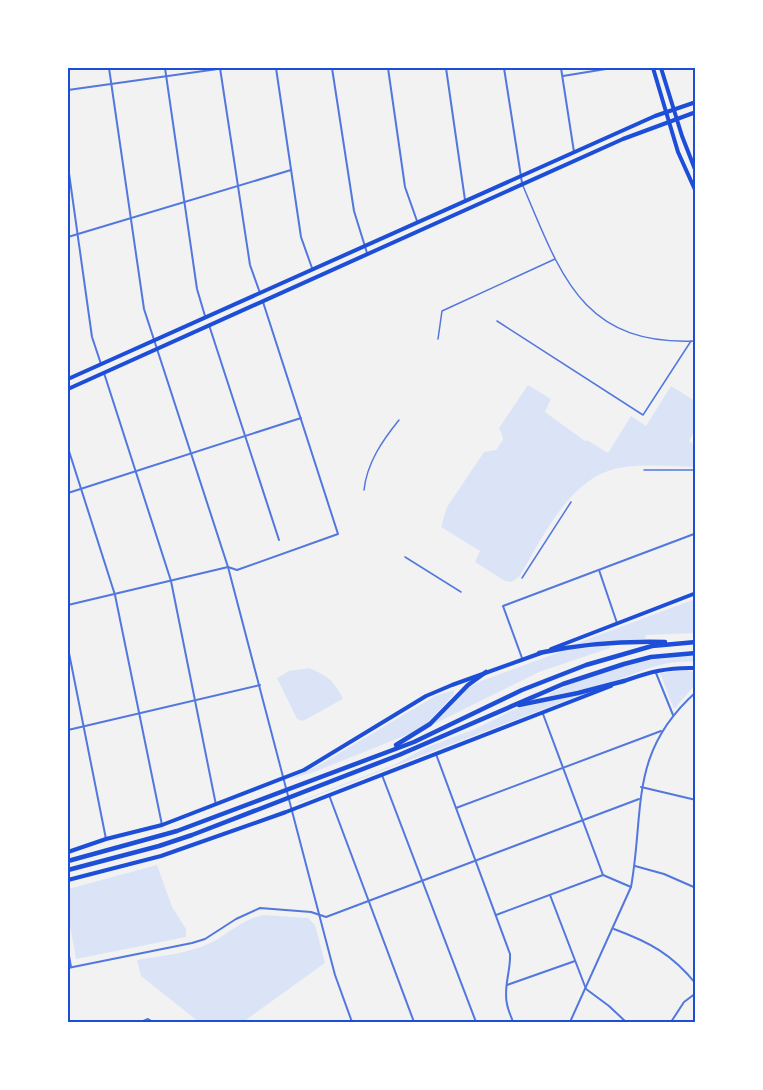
<svg xmlns="http://www.w3.org/2000/svg" width="763" height="1090" viewBox="0 0 763 1090" font-family="'Roboto Serif',serif">
<rect width="100%" height="100%" fill="#f2f2f2"/>
<g fill="#dbe4f7">
<path d="M528,385L551,399L545,412L585,441L587,440L608,453L631,416L646,426L671,386L695,401V430L689,441L695,446V467C673,466 648,464 625,467C571,473 544,536 519,577L511,582L505,581L475,562L480,551L441,527L447,507L484,452L496,450L503,440L502,434L499,428Z"/>
<path d="M695,599V633L646,635L645,639L572,645Z"/>
<path d="M609,646L610,648L539,672L428,727L469,687L481,681L568,649Z"/>
<path d="M695,655V662C664,659 638,673 609,683C590,689 569,692 550,696L549,694C594,672 645,657 695,655Z"/>
<path d="M309,668C328,676 334,681 343,699L303,721L297,719L277,678L289,671Z"/>
<path d="M686,670L695,672V685L674,709L660,673Z"/>
<path d="M454,690V694L424,727L414,732L314,772L290,779L323,763L435,696Z"/>
<path d="M586,693L297,803V802L396,764L427,747L475,729L515,709Z"/>
<path d="M157,865L172,907L186,929V937L76,959L68,914V889Z"/>
<path d="M264,915L308,918L315,925L325,963L243,1022H199L141,976L137,960C160,956 184,954 206,945C227,936 241,919 264,915Z"/>
</g>
<g fill="none" stroke-linecap="round" stroke-linejoin="round">
<g stroke="#5277de" stroke-width="1.5">
<path d="M523,186C561,275 582,346 696,341"/>
<path d="M497,321L643,415L691,341"/>
<path d="M438,339L442,311L555,259"/>
<path d="M644,470H696"/>
<path d="M364,490C367,463 382,441 399,420"/>
<path d="M405,557L461,592"/>
<path d="M522,578L571,502"/>
</g>
<g stroke="#5277de" stroke-width="2">
<path d="M109,68L144,309L228,567L335,975L352,1022"/>
<path d="M165,68L197,289L205,316"/>
<path d="M220,68L250,265L260,293"/>
<path d="M276,68L301,237L312,268"/>
<path d="M332,68L354,211L367,253"/>
<path d="M388,68L405,187L417,221"/>
<path d="M446,68L465,200"/>
<path d="M504,68L522,183"/>
<path d="M561,68L574,152"/>
<path d="M563,76L612,68"/>
<path d="M68,90L225,68"/>
<path d="M68,166L92,337L101,364"/>
<path d="M68,237L291,170"/>
<path d="M209,325L279,540"/>
<path d="M104,373L171,581L216,805"/>
<path d="M68,448L115,595L162,825"/>
<path d="M68,493L301,418"/>
<path d="M599,570L617,623"/>
<path d="M68,605L228,567L237,570L338,534L263,302"/>
<path d="M68,648L106,839"/>
<path d="M522,658L503,606L694,534L696,538"/>
<path d="M656,673L673,715"/>
<path d="M543,714L603,875L631,887"/>
<path d="M68,730L260,685"/>
<path d="M436,754L510,954C511,971 503,987 507,1004C508,1010 511,1016 513,1022"/>
<path d="M382,775L476,1022"/>
<path d="M641,787L696,800"/>
<path d="M329,795L414,1022"/>
<path d="M456,808L661,731"/>
<path d="M635,866L664,874L696,888"/>
<path d="M550,895L586,989L609,1006L626,1022"/>
<path d="M496,915L603,875"/>
<path d="M614,929C649,942 672,954 696,984"/>
<path d="M68,950L71,967"/>
<path d="M68,968L192,943L205,939L236,919L260,908L311,912L326,917L639,799"/>
<path d="M507,985L575,961"/>
<path d="M141,1022L148,1019L153,1022"/>
<path d="M570,1022L631,887C645,809 628,753 696,692"/>
<path d="M671,1022L684,1002L696,993"/>
</g>
<g stroke="#1d4ed8" stroke-width="4">
<path d="M653,68L678,152L696,192"/>
<path d="M661,68L682,136L696,172"/>
<path d="M551,649L696,593"/>
<path d="M624,681C650,672 667,667 696,668"/>
<path d="M68,852L106,839L162,825L304,770L426,696L452,685L541,653"/>
<path d="M68,880L161,856L286,812L611,686"/>
</g>
<g stroke="#1d4ed8" stroke-width="4">
<path d="M68,379L655,116L696,102"/>
<path d="M68,389L623,139L696,112"/>
</g>
<g stroke="#1d4ed8" stroke-width="4.5">
<path d="M539,653C580,644 623,641 665,642"/>
<path d="M519,705L578,693L624,681"/>
<path d="M396,745L430,724L468,685L486,672"/>
<path d="M68,861L177,831L414,742L522,690L586,665L652,646L696,642"/>
<path d="M68,870L159,846L192,835L399,755L563,684L624,664L651,657L696,653"/>
</g>
</g>
<rect width="763" height="1090" fill="none" stroke="#ffffff" stroke-width="138"/>
<rect x="69" y="69" width="625" height="952" fill="none" stroke="#1d4ed8" stroke-width="2"/>
</svg>
